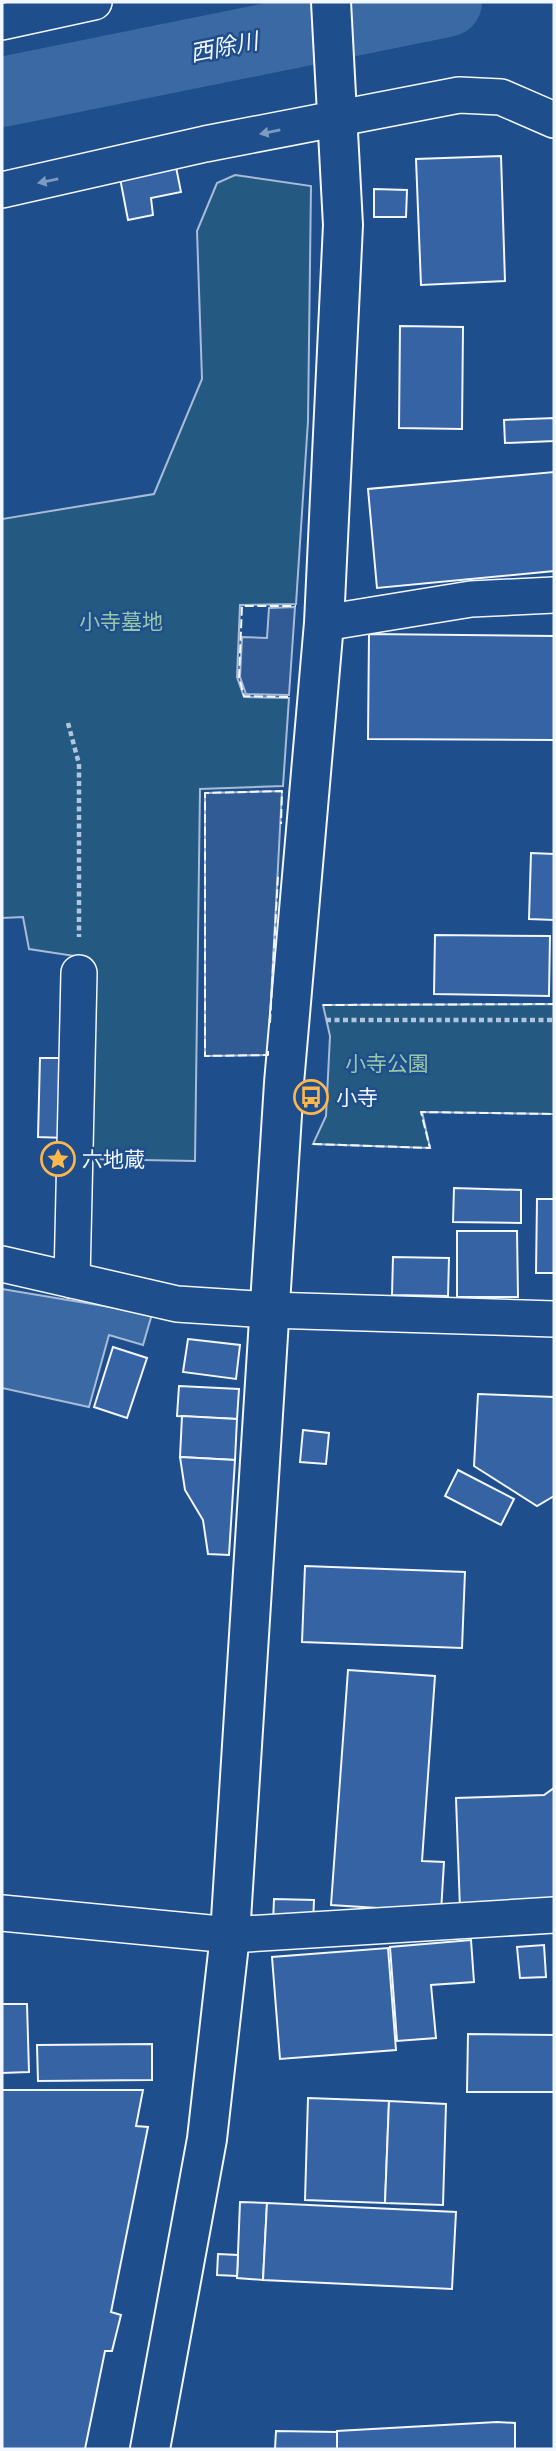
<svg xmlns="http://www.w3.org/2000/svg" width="556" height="2451" viewBox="0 0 556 2451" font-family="Figtree,'Noto Sans JP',sans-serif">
<rect width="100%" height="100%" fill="#1f4e8c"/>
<g fill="#245a82" stroke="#a8bbd7" stroke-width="2">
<path d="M235,175L311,186L308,421L296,604L240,605L237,677L244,697L289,698L283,786L200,789L195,1161L86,1159L88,958L29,949L23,917L2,918V519L154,494L202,379L197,231L217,183Z"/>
<path d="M554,1004V1114L422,1112L430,1148L313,1144L326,1116L330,1036L323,1005Z"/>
</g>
<g fill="#305b95" stroke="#a8bbd7" stroke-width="2">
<path d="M295,607L289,695L246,694L240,677L242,637L267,638L269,608Z"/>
<path d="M282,791L268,1055L205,1056V793Z"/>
</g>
<path fill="#3b69a3" stroke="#a8bbd7" stroke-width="2" d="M2,1289L152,1314L143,1345L109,1335L89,1407L2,1388Z"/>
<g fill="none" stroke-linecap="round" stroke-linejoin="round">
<path stroke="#3b69a3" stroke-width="70" d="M2,92L447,2"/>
</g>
<g fill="#3563a3" stroke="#f2f6ff" stroke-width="2">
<path d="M501,156L505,281L421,285L416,159Z"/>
<path d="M176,167L181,192L151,198L153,215L128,220L120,178Z"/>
<path d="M374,189L407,190L406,217H374Z"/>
<path d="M400,326L463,327L462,429L399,428Z"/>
<path d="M554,418V441L505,443L504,420Z"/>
<path d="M554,472V571L377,588L368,489Z"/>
<path d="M369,634L554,636V740L368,739Z"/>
<path d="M531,853L554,854V920L529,919Z"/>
<path d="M435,935L550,936L549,996L434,994Z"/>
<path d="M40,1058H68L66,1138L38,1137Z"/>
<path d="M454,1188L521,1190V1223L453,1222Z"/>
<path d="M537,1199H554V1273H536Z"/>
<path d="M457,1231H517L518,1297H457Z"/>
<path d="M393,1257L449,1258L448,1296L392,1295Z"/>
<path d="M188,1339L240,1345L236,1379L183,1372Z"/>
<path d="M113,1347L147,1358L127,1418L94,1407Z"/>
<path d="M179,1386L239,1389L237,1419L177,1416Z"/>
<path d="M478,1394L554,1397V1496L537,1506L474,1466Z"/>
<path d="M182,1416L237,1419L235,1460L180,1457Z"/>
<path d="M303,1430L329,1433L326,1464L300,1462Z"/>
<path d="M180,1457L235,1460L229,1555L208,1554L203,1520L185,1490Z"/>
<path d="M458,1470L514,1499L501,1525L445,1496Z"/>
<path d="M305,1566L465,1572L462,1648L302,1642Z"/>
<path d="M348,1670L435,1676L422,1861L444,1862L441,1912L331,1905Z"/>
<path d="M554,1788V1906L460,1909L456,1798L544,1795Z"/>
<path d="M274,1899L314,1900L313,1924L273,1923Z"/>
<path d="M471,1940L474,1982L431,1985L436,2038L397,2041L390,1947Z"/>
<path d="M544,1945L546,1977L520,1978L517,1947Z"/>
<path d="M388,1948L396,2050L280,2059L272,1957Z"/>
<path d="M2,2004H27L29,2072L2,2073Z"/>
<path d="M468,2034L554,2035V2092H467Z"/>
<path d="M152,2044V2080L38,2081L37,2045Z"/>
<path d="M2,2090H143L136,2126L148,2127L111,2312L121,2315L112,2351H105L85,2449H2Z"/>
<path d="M308,2098L389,2101L385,2203L305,2200Z"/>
<path d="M389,2101L446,2104L443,2205L385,2203Z"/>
<path d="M240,2202L267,2203L263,2280L237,2278Z"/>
<path d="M267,2203L456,2212L452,2289L263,2280Z"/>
<path d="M218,2254L238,2255L237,2276L217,2275Z"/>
<path d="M497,2422L515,2423V2449H337V2431Z"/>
<path d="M276,2431L337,2432V2449H275Z"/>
</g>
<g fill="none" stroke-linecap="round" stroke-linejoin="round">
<g stroke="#f2f6ff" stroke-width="38">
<g id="street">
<path d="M2,22L94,2"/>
<path d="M2,190L205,144L459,95L501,97L554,120"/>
<path d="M324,623L471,599L554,595"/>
<path d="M2,1264L177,1304L269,1310L554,1319"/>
<path d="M72,1280L79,973"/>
<path d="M2,1913L230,1935L554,1915"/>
</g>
</g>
<g stroke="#f2f6ff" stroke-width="42">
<path id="secondary" d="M150,2449L207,2139L230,1935L284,1083L324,623L343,225L331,2"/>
</g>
<g stroke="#b3c4dc" stroke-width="4.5" stroke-dasharray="5 3.5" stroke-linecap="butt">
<path d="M68,723L79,764V937"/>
<path d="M326,1020H554"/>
</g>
<use href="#street" stroke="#1f4e8c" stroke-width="35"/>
<use href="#secondary" stroke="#1f4e8c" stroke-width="38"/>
<g stroke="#f2f6ff" stroke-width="2" stroke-dasharray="9 3.5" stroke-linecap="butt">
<path d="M288,697L244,696L239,677L242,606H296"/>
<path d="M323,1005L554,1004"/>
<path d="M270,1023L278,876"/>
<path d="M268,1051V1055L205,1056V793L282,791L281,824"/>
<path d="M313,1144L430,1148L421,1112L554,1114"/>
</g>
</g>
<defs><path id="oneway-solid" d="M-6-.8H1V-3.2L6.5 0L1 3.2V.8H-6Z" transform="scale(1.75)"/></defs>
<g fill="#7e9ac0">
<use href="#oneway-solid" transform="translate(270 132) rotate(169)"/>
<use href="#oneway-solid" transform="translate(48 181) rotate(169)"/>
</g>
<defs>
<g id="bus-ring" transform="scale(1.75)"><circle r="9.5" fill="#1f4e8c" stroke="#ffb74d" stroke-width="1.5"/><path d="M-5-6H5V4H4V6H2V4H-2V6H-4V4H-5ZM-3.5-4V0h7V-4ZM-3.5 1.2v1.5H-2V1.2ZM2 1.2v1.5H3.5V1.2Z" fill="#ffb74d"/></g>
<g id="sight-ring" transform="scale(1.75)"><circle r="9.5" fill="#1f4e8c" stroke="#ffb74d" stroke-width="1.5"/><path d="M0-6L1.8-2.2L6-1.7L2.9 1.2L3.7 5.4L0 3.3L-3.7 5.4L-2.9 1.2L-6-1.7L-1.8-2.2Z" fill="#ffb74d"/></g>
</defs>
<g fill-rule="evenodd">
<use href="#bus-ring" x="311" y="1097"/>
<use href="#sight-ring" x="58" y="1159"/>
</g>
<g text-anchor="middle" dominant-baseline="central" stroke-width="5" stroke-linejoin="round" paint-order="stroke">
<g font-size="21" fill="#97c8a6" stroke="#1f4e8c">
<text x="121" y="621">小寺墓地</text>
<text x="387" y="1063">小寺公園</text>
</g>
<g font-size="21" fill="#f2f6ff" stroke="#1f4e8c" text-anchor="start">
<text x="336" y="1097">小寺</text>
<text x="82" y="1159">六地蔵</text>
</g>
<g font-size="23" font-style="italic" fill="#f2f6ff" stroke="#1f4e8c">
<text transform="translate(224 47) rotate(-11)">西除川</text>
</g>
</g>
<rect width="556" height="2451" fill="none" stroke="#f2f6ff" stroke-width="7"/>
</svg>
